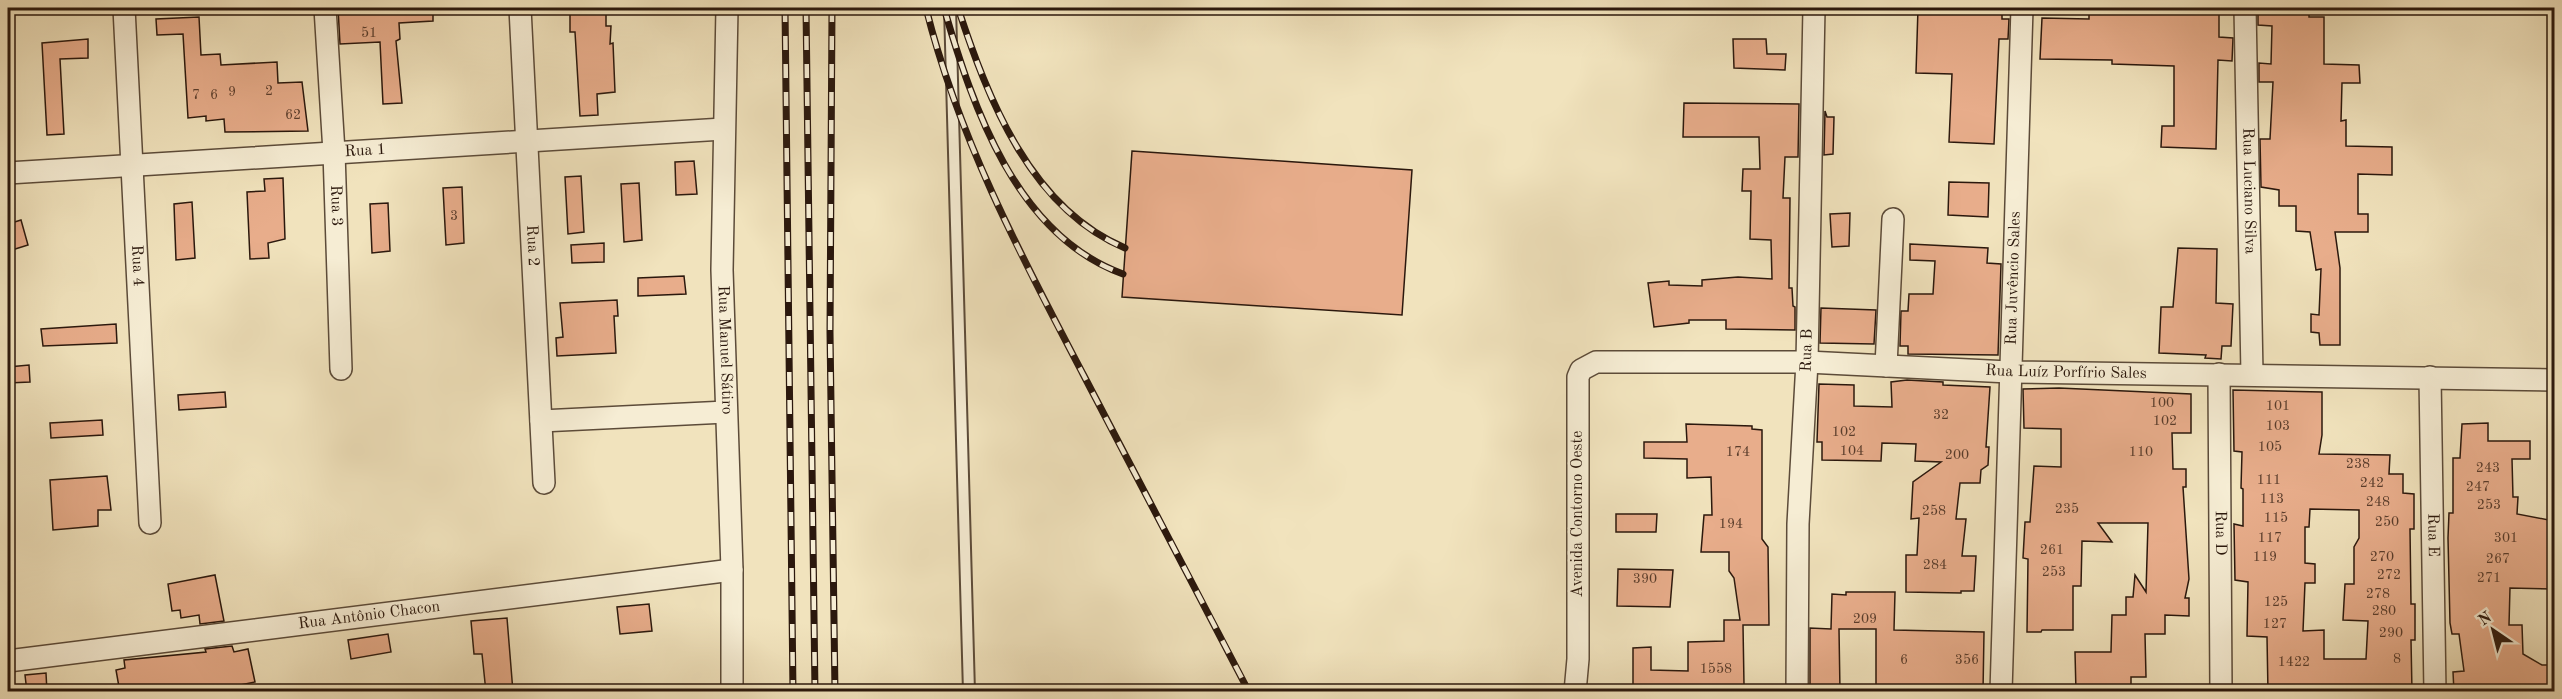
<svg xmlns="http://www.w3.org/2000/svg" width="2562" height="699" viewBox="0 0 2562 699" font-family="'Old Standard TT',serif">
<rect width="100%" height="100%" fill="#f1e3bd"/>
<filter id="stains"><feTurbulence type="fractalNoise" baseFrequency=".00333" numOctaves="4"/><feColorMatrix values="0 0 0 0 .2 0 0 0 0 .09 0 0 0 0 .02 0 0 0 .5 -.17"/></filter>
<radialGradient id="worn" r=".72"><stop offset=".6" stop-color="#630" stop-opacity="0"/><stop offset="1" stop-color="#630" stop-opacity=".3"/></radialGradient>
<g fill="#e8ad8b" stroke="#2b180d" stroke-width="1.5" fill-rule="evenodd">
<path d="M338,8H433V21L399,23L400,39L396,41L402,103L383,104L380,42L340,44Z"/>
<path d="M1918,8H2002V19H2009L2008,39H1999L1994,144L1949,142L1952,74L1916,73Z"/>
<path d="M2089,8L2219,10V37L2233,38L2232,61L2218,60L2216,149L2161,147L2162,126H2174V66L2112,64V60L2040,59L2042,18L2089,19Z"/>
<path d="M2258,8H2309V17H2324V64L2359,65L2360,83H2342L2341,121L2346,120V146L2392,147V175L2358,174V214H2368V232H2335L2340,268V345H2320L2319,333L2311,332V314L2319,315L2321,269L2316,270L2310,232L2296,231V206H2279V190L2261,187L2260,139H2270L2273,82H2259V63L2271,64L2272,26L2258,25Z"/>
<path d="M606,12V26H611L610,44L613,43L615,92L597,94L598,115L580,116L575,32H570V14Z"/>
<path d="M199,17L201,55L220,54L221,65L277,62L278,83L302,82L308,131L225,132L224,119L206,121V116L188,118L183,34L157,35L156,19Z"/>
<path d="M88,39V58L60,59L64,134L47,135L42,43Z"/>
<path d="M1733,39H1766L1767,54H1786L1785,70L1734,68Z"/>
<path d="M1684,103L1799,104L1798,157H1785L1783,198H1790L1789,288H1792L1793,306L1795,307V330L1726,329V320H1689V323L1654,327L1648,283L1669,281V285L1702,286V280L1738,277L1772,279L1771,240L1750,239L1751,191H1742L1743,169H1760L1759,137H1683Z"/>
<path d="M1825,111L1827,117H1834L1833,154L1824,155Z"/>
<path d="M1132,151L1412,170L1402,315L1122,297Z"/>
<path d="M694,161L697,194L676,195L675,162Z"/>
<path d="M581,176L584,232L568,234L565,177Z"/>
<path d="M283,178L285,239L268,243L269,258L250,259L247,192L265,191L264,179Z"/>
<path d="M1949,182L1989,183L1988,217L1948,215Z"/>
<path d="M639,183L642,240L624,242L621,184Z"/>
<path d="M462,187L464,243L446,245L443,188Z"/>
<path d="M192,202L195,258L176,260L174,204Z"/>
<path d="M388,203L390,251L372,253L370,204Z"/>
<path d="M1850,213L1849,246L1832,247L1830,214Z"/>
<path d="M21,220L28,245L12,250L8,224Z"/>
<path d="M604,243V262L572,263L571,245Z"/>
<path d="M1910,244L1988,248L1987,263L2001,264L1998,355L1908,354V346H1900L1901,311H1908L1909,294H1933L1935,261L1910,260Z"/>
<path d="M2178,248L2217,249L2216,303L2233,304L2231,346H2222L2221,359L2205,358L2206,355L2159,353L2161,307H2173Z"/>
<path d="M684,276L686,294L638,296V278Z"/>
<path d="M617,300L618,316H614L616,353L557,356L556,338L563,337L560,303Z"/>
<path d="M1821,308L1876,310L1874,344L1820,343Z"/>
<path d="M116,324L117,343L43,346L41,329Z"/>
<path d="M29,365L30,382L8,383V367Z"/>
<path d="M1907,380L1943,382V385L1990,387L1986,447H1989L1988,465L1981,470L1980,483H1960L1956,519H1966L1962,556H1976L1974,591H1961V593L1906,592V555H1917L1919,518L1911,519L1913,482L1941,462L1915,461L1916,444L1882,443L1881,461L1822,460V442H1817L1819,384L1854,385V406L1892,407L1891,382Z"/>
<path d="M2059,388L2191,394V433H2172L2173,469H2186V487H2183L2189,579L2185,598H2189V616L2165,615V634H2145L2146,677H2131V692H2076L2075,652H2111L2112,615H2126V597H2133L2135,575L2146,592L2148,523H2098L2112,542L2082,541L2081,586H2073V630H2042L2041,632H2027L2028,559L2023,558L2025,522H2030L2034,466L2061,467V429L2024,428L2023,389Z"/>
<path d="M2233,390L2322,392V435L2319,454L2390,455L2389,474H2403V493L2414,494V529H2410L2411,604H2415V640H2411L2412,692H2268L2267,637L2247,636L2248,582L2235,580L2234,524L2243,526V489L2241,488L2242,452L2234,451ZM2310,509L2359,510V538L2354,547V584H2345L2343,620L2368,621L2366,659H2324V630L2303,631L2305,583H2315V564L2305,563V527H2309Z"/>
<path d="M225,392L226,407L179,410L178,395Z"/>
<path d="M102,420L103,435L51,438L50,423Z"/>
<path d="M2488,423V441H2530V459H2512L2513,497H2518L2517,514L2554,521V589L2510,588L2509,625H2522L2523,654L2542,665H2554V692H2454L2453,672L2464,671L2459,634H2452L2450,623L2448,538L2449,513H2453V458H2460L2462,424Z"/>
<path d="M1686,424L1752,426V429L1762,430V539L1768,547L1769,625H1743L1744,685H1725V692H1633V648L1651,647V670L1688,671V642L1724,641V620H1740L1734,578L1729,571V552H1701L1704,515H1712L1711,477L1687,478V459L1644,458V442H1687Z"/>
<path d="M107,476L111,510H98V526L53,530L50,480Z"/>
<path d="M1616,514H1657L1656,532H1616Z"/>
<path d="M1618,569L1673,570L1670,607L1617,606Z"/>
<path d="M215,575L224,621L200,624L199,615L181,618L180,610L172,611L168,584Z"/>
<path d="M1846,592H1895L1894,630L1984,632L1983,692H1876V629H1839L1840,692H1810V628L1831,629L1832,594L1846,595Z"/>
<path d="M649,604L652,631L620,634L617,607Z"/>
<path d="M507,618L513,692H486L482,654H474L471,621Z"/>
<path d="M388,634L391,652L351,659L348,640Z"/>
<path d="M232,646L234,652L248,649L255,682L240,685L242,692H126L125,687H119L116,670L125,668L124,660L206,652L205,649Z"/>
<path d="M46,673L47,692H27L25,675Z"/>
</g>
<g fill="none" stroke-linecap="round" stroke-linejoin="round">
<g stroke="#5c4b39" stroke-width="14">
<path id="service" d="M950,8L969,692"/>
</g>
<g stroke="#5c4b39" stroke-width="24">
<g id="minor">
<path id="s1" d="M124,8L150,523"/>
<path id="s2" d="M325,8L334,152L341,369"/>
<path id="s3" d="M520,8L544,483"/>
<path id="s4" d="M727,8L722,270L732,570V692"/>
<path id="s5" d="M2245,8L2252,374"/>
<path id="s6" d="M8,173L723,129"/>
<path d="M1886,366L1893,219"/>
<path id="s7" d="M2219,374L2221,692"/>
<path id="s8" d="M2430,377L2435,692"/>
<path d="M541,421L726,412"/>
<path id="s9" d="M8,661L732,570"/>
<path id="s10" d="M1575,692L1578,659V377L1581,370L1596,362H1807L2009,372L2554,380"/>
<path id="s11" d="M1797,692L1798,524L1807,362L1814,8"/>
<path id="s12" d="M2001,692L2022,8"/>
</g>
</g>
<use href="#service" stroke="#f6edd4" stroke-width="10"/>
<use href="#minor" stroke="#f6edd4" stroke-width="21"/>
<g stroke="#2b180d" stroke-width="7">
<g id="rail">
<path d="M785,8L793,692"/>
<path d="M806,8L815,692"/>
<path d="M832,8L830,332L835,692"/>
<path d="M926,8C958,137 1021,256 1083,374C1138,480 1194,586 1249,692"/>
<path d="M944,8C973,108 1016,235 1123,274"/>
<path d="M958,8C988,99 1030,208 1125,248"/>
</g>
</g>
<use href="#rail" stroke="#f6edd4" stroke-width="4.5" stroke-dasharray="14" stroke-linecap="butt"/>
</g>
<g text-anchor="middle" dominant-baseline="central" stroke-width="4.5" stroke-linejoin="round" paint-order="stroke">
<g font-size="14" fill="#5a3d2c">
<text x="369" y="33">51</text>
<text x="269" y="91">2</text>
<text x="232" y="92">9</text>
<text x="196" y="95">7</text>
<text x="214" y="95">6</text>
<text x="293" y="115">62</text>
<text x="454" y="216">3</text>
<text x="2162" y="403">100</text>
<text x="2278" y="406">101</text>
<text x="1941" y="415">32</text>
<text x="2165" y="421">102</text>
<text x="2278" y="426">103</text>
<text x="1844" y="432">102</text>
<text x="2270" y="447">105</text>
<text x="1852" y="451">104</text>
<text x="1738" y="452">174</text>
<text x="2141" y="452">110</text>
<text x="1957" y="455">200</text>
<text x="2358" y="464">238</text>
<text x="2488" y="468">243</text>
<text x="2269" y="480">111</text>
<text x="2372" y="483">242</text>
<text x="2478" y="487">247</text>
<text x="2272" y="499">113</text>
<text x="2378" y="502">248</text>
<text x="2489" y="505">253</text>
<text x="2067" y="509">235</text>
<text x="1934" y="511">258</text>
<text x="2276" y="518">115</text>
<text x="2387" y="522">250</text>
<text x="1731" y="524">194</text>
<text x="2270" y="538">117</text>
<text x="2506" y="538">301</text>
<text x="2052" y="550">261</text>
<text x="2265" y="557">119</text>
<text x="2382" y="557">270</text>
<text x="2498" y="559">267</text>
<text x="1935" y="565">284</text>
<text x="2054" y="572">253</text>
<text x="2389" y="575">272</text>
<text x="2489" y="578">271</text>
<text x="1645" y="579">390</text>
<text x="2378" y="594">278</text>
<text x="2276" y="602">125</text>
<text x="2384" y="611">280</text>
<text x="1865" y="619">209</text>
<text x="2275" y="624">127</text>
<text x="2391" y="633">290</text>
<text x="2397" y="659">8</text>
<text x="1904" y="660">6</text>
<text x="1967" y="660">356</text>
<text x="2294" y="662">1422</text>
<text x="1716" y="669">1558</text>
</g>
<g font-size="16" fill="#2b180d" stroke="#f6edd4">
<text stroke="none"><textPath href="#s6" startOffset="358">Rua 1</textPath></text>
<text stroke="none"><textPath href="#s5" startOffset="183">Rua Luciano Silva</textPath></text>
<text stroke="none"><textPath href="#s2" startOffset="198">Rua 3</textPath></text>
<text stroke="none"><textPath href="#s3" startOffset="238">Rua 2</textPath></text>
<text stroke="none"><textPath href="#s1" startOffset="258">Rua 4</textPath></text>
<text stroke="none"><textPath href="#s12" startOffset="414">Rua Juvêncio Sales</textPath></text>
<text stroke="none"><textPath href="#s4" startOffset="342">Rua Manuel Sátiro</textPath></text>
<text stroke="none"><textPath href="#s11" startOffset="342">Rua B</textPath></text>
<text stroke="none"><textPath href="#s10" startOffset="810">Rua Luíz Porfírio Sales</textPath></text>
<text transform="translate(1578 514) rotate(-90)">Avenida Contorno Oeste</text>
<text stroke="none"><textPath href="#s7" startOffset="159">Rua D</textPath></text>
<text stroke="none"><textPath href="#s8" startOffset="158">Rua E</textPath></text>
<text stroke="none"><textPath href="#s9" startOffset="364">Rua Antônio Chacon</textPath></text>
</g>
</g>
<rect width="2562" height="699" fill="none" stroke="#f1e3bd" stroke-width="30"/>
<rect x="9" y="9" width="2544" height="681" fill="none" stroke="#2b180d" stroke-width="3"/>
<rect x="15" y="15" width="2532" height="669" fill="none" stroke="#2b180d" stroke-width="1.5"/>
<g transform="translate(2493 630) rotate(325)" stroke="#f6edd4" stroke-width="4.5" paint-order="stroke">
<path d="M0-4.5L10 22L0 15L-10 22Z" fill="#2b180d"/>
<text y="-9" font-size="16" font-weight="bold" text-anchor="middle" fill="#2b180d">N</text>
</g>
<rect width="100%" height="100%" filter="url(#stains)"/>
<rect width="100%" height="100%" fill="url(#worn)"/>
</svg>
